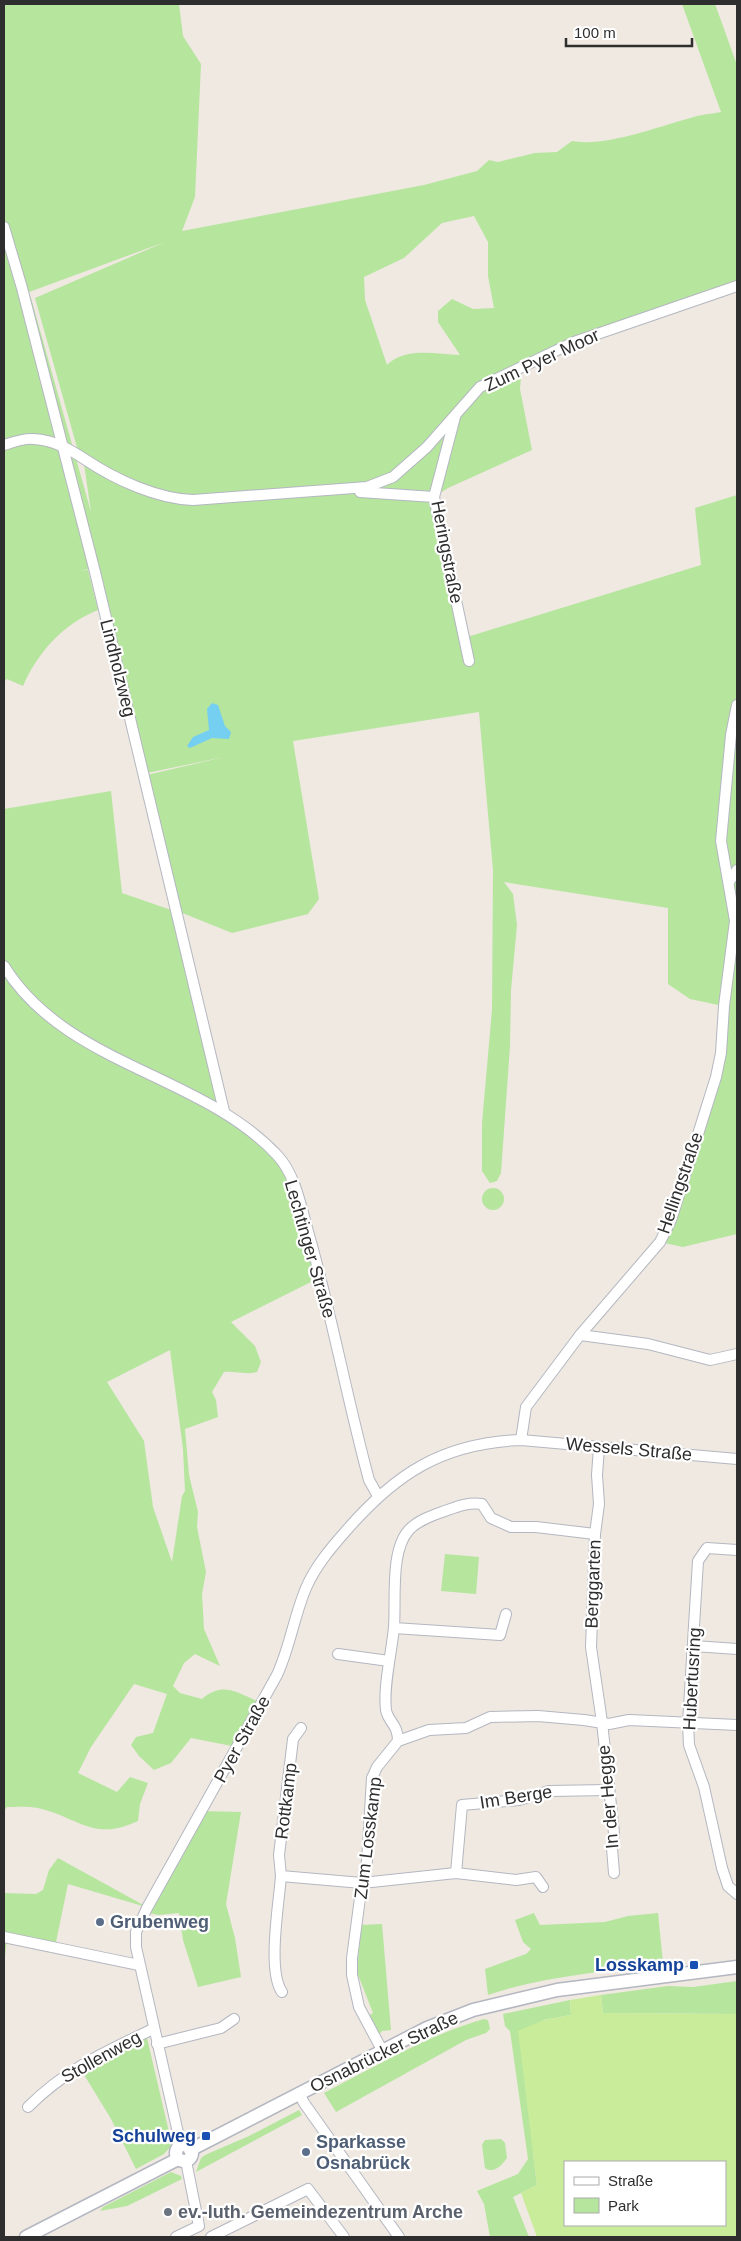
<svg xmlns="http://www.w3.org/2000/svg" width="741" height="2241" viewBox="0 0 741 2241" font-family="Arial,sans-serif">
<rect width="100%" height="100%" fill="#efe9e1"/>
<g fill="#b6e59e" fill-rule="evenodd">
<path d="M4,4H179L183,36L201,64L195,197L182,231L424,185L477,171L489,160L498,162L535,153L557,152L572,141C605,147 654,128 687,119C698,115 710,114 721,112L682,4H715L737,65V286L522,366L520,389L532,450L448,488L434,497L464,638L701,565L695,508L737,495V1234L683,1247L660,1242L716,1077L723,1006L690,999L668,984V908L504,882L513,894L517,925L511,990L510,1046L501,1173L497,1181L490,1183L482,1171V1123L492,1010L493,870L479,712L293,741L319,899L308,914L232,933L180,912L147,775L224,757L147,773L77,484L28,298H31L91,512L83,457L78,451L35,298L165,242L21,295L89,569L80,571L88,570L98,610C63,624 38,652 23,686L7,679L4,682ZM474,216L488,242V276L494,308L473,309L452,299L438,311V322L460,355C435,354 405,347 387,365L365,300L364,277L404,258L442,223Z"/>
<path d="M111,791L122,893L174,911L224,1111L288,1171L321,1277L231,1322L255,1346L261,1362L257,1372C246,1375 235,1371 224,1372L212,1392L216,1400L218,1417L185,1429L189,1475L198,1512L197,1527L206,1572L202,1594L204,1629L220,1666L195,1654L184,1663L173,1686L180,1693L202,1699C224,1680 238,1694 262,1703L237,1747L191,1738L171,1763L154,1770L139,1756L131,1745L136,1737L153,1733L167,1694L134,1684L91,1747L78,1773L117,1792L130,1777L148,1783L140,1804L138,1821C93,1842 80,1818 38,1808C28,1806 16,1807 7,1807L4,1811V809ZM170,1350L183,1449L185,1491L182,1496L172,1562L153,1507L144,1441L107,1382Z"/>
<circle cx="493" cy="1199" r="11"/>
<path d="M445,1554L479,1557L476,1594L441,1591Z"/>
<path d="M201,1811L241,1812L226,1904L235,1938L241,1977L198,1987L183,1940L179,1913L158,1915L145,1912L146,1907L68,1884L55,1947L7,1938L4,1966V1893L36,1894L43,1890L49,1870L58,1858L147,1907Z"/>
<path d="M534,1913L540,1925L605,1922L628,1916L658,1913L663,1963C605,1972 544,1976 488,1995L485,1969L526,1954L531,1949L523,1942L515,1920Z"/>
<path d="M382,1924L391,2030L382,2031L379,2035L368,2016L373,2013L357,1972L361,1925Z"/>
<path d="M737,1981V2014L603,2013L601,1995L668,1986L693,1987Z"/>
<path d="M570,2000L571,2015L543,2020L533,2152L537,2185L513,2197L529,2237H490L484,2204L477,2191L518,2174L528,2159L510,2031L505,2026L503,2014Z"/>
<path d="M484,2019L488,2020L490,2029L486,2033L466,2040L336,2112L324,2093C376,2066 428,2035 484,2019Z"/>
<path d="M147,2038L172,2145L164,2154L136,2169L111,2119L83,2073L115,2054Z"/>
<path d="M299,2110L302,2115L196,2172L201,2158L205,2155L249,2136Z"/>
<path d="M501,2139L505,2143L507,2158C501,2166 494,2174 485,2168L482,2145L485,2140Z"/>
<path d="M171,2172L181,2176L182,2179L127,2206L100,2211L103,2207Z"/>
</g>
<path fill="#c9ec9a" fill-rule="evenodd" d="M601,1995L603,2013L737,2014L736,2237H537L521,2193L537,2185L518,2031L543,2020L571,2015L570,2000ZM725,2162V2225H565V2162Z"/>
<path fill="#75cff0" d="M212,703L218,705L225,726L231,732L229,739L212,738L190,748L187,746L193,737L209,730L207,709Z"/>
<g fill="none" stroke-linecap="round" stroke-linejoin="round">
<g stroke="#b4b7c1" stroke-width="12">
<g id="minor">
<path d="M4,227L22,288L95,572L224,1111"/>
<path d="M455,417L434,497L469,661"/>
<path d="M4,445C13,442 24,438 34,439C54,440 71,450 86,460C116,480 158,499 193,500L367,487L393,477L427,447L480,387L574,342L737,286"/>
<path d="M360,492L434,497"/>
<path d="M729,882L737,870"/>
<path d="M4,966C66,1066 200,1073 277,1155C296,1175 301,1208 309,1235C332,1316 347,1399 369,1480L378,1496"/>
<path d="M580,1335L648,1344L710,1360L737,1354"/>
<path d="M521,1440L526,1407L580,1335L660,1242L671,1220L716,1077L721,1053L724,1006L735,921L721,841L731,735L737,705"/>
<path d="M599,1447L597,1475L599,1504L595,1534L591,1647L602,1722L614,1833L612,1848L614,1873"/>
<path d="M737,1550L707,1548L698,1561L688,1723L689,1745L704,1787L722,1868L728,1886L737,1894"/>
<path d="M394,1628L500,1635L506,1614"/>
<path d="M694,1646L737,1649"/>
<path d="M338,1654L389,1661"/>
<path d="M301,1728L293,1739L279,1855L281,1876L362,1883L456,1873L516,1880L536,1877L543,1887"/>
<path d="M398,1741C398,1724 388,1722 386,1710C383,1686 392,1651 394,1627C396,1600 390,1550 409,1530C417,1521 431,1516 442,1512C456,1507 467,1502 482,1504L491,1518L511,1527H536L595,1534"/>
<path d="M456,1873L462,1805L519,1800L549,1791L608,1790"/>
<path d="M281,1876C279,1903 267,1971 282,1992"/>
<path d="M4,1937L139,1965"/>
<path d="M157,2044L221,2028L234,2019"/>
<path d="M382,2050L359,2007L352,1975V1958L362,1883L367,1861L372,1778L377,1767L398,1741L429,1730L466,1728L490,1717L538,1716L584,1720L609,1724L629,1720L737,1725"/>
<path d="M299,2093L304,2103L399,2237"/>
<path d="M28,2107C66,2069 105,2052 153,2029"/>
<path d="M181,2146L136,1947V1932L147,1908L277,1675C290,1647 294,1616 306,1588C315,1567 330,1549 345,1532C395,1474 442,1443 521,1440L737,1459"/>
<path d="M176,2237L199,2226L186,2161"/>
<path d="M211,2237L308,2189L344,2237"/>
</g>
</g>
<g stroke="#b4b7c1" stroke-width="15">
<g id="tertiary">
<circle cx="184" cy="2153" r="8"/>
<path d="M190,2150L427,2028L473,2010L557,1990L737,1967"/>
<path d="M26,2237L178,2159"/>
</g>
</g>
<use href="#minor" stroke="#fff" stroke-width="10"/>
<use href="#tertiary" stroke="#fff" stroke-width="12"/>
</g>
<g fill="#5c6f8a" stroke="#fff" stroke-width="2">
<circle cx="100" cy="1922" r="5"/>
<circle cx="306" cy="2152" r="5"/>
</g>
<g fill="#1a4fb4" stroke="#fff" stroke-width="2">
<rect x="689" y="1960" width="10" height="10" rx="2.5"/>
<rect x="201" y="2131" width="10" height="10" rx="2.5"/>
</g>
<circle fill="#6b7280" stroke="#fff" stroke-width="2" cx="168" cy="2212" r="5"/>
<g text-anchor="middle" dominant-baseline="central" stroke-width="4.5" stroke-linejoin="round" paint-order="stroke">
<g font-size="18" fill="#2e2e2e" stroke="#fff">
<text transform="translate(542 360) rotate(-25)">Zum Pyer Moor</text>
<text transform="translate(447 552) rotate(79)">Heringstraße</text>
<text transform="translate(118 668) rotate(76)">Lindholzweg</text>
<text transform="translate(680 1183) rotate(-71)">Hellingstraße</text>
<text transform="translate(310 1249) rotate(74)">Lechtinger Straße</text>
<text transform="translate(629 1449) rotate(5)">Wessels Straße</text>
<text transform="translate(593 1584) rotate(-88)">Berggarten</text>
<text transform="translate(692 1679) rotate(-87)">Hubertusring</text>
<text transform="translate(242 1739) rotate(-61)">Pyer Straße</text>
<text transform="translate(516 1797) rotate(-9)">Im Berge</text>
<text transform="translate(608 1797) rotate(-95)">In der Hegge</text>
<text transform="translate(286 1801) rotate(-83)">Rottkamp</text>
<text transform="translate(368 1838) rotate(-83)">Zum Losskamp</text>
<text transform="translate(384 2052) rotate(-26)">Osnabrücker Straße</text>
<text transform="translate(101 2057) rotate(-29)">Stollenweg</text>
</g>
<g font-size="18" font-weight="bold" fill="#4e5e75" stroke="#fff" text-anchor="start">
<text x="110" y="1922">Grubenweg</text>
<text x="316" y="2142">Sparkasse<tspan x="316" dy="21">Osnabrück</tspan></text>
</g>
<g font-size="18" font-weight="bold" fill="#164399" stroke="#fff" text-anchor="end">
<text x="684" y="1965">Losskamp</text>
<text x="196" y="2136">Schulweg</text>
</g>
<g font-size="18" font-weight="bold" fill="#5b616d" stroke="#fff" text-anchor="start">
<text x="178" y="2212">ev.-luth. Gemeindezentrum Arche</text>
</g>
</g>
<rect width="741" height="2241" fill="none" stroke="#2e2e2e" stroke-width="10"/>
<rect x="564" y="2161" width="162" height="65" fill="#ffffff" stroke="#ababab"/>
<rect x="574" y="2177" width="25" height="8" fill="#ffffff" stroke="#ababab"/>
<text x="608" y="2186" font-size="15" fill="#2e2e2e">Straße</text>
<rect x="574" y="2198" width="25" height="15" fill="#b6e59e" stroke="#ababab"/>
<text x="608" y="2211" font-size="15" fill="#2e2e2e">Park</text>
<path d="M566 38v8h126v-8" fill="none" stroke="#2e2e2e" stroke-width="2.5"/>
<text x="574" y="38" font-size="15" fill="#2e2e2e" stroke="#ffffff" stroke-width="4" paint-order="stroke">100 m</text>
</svg>
